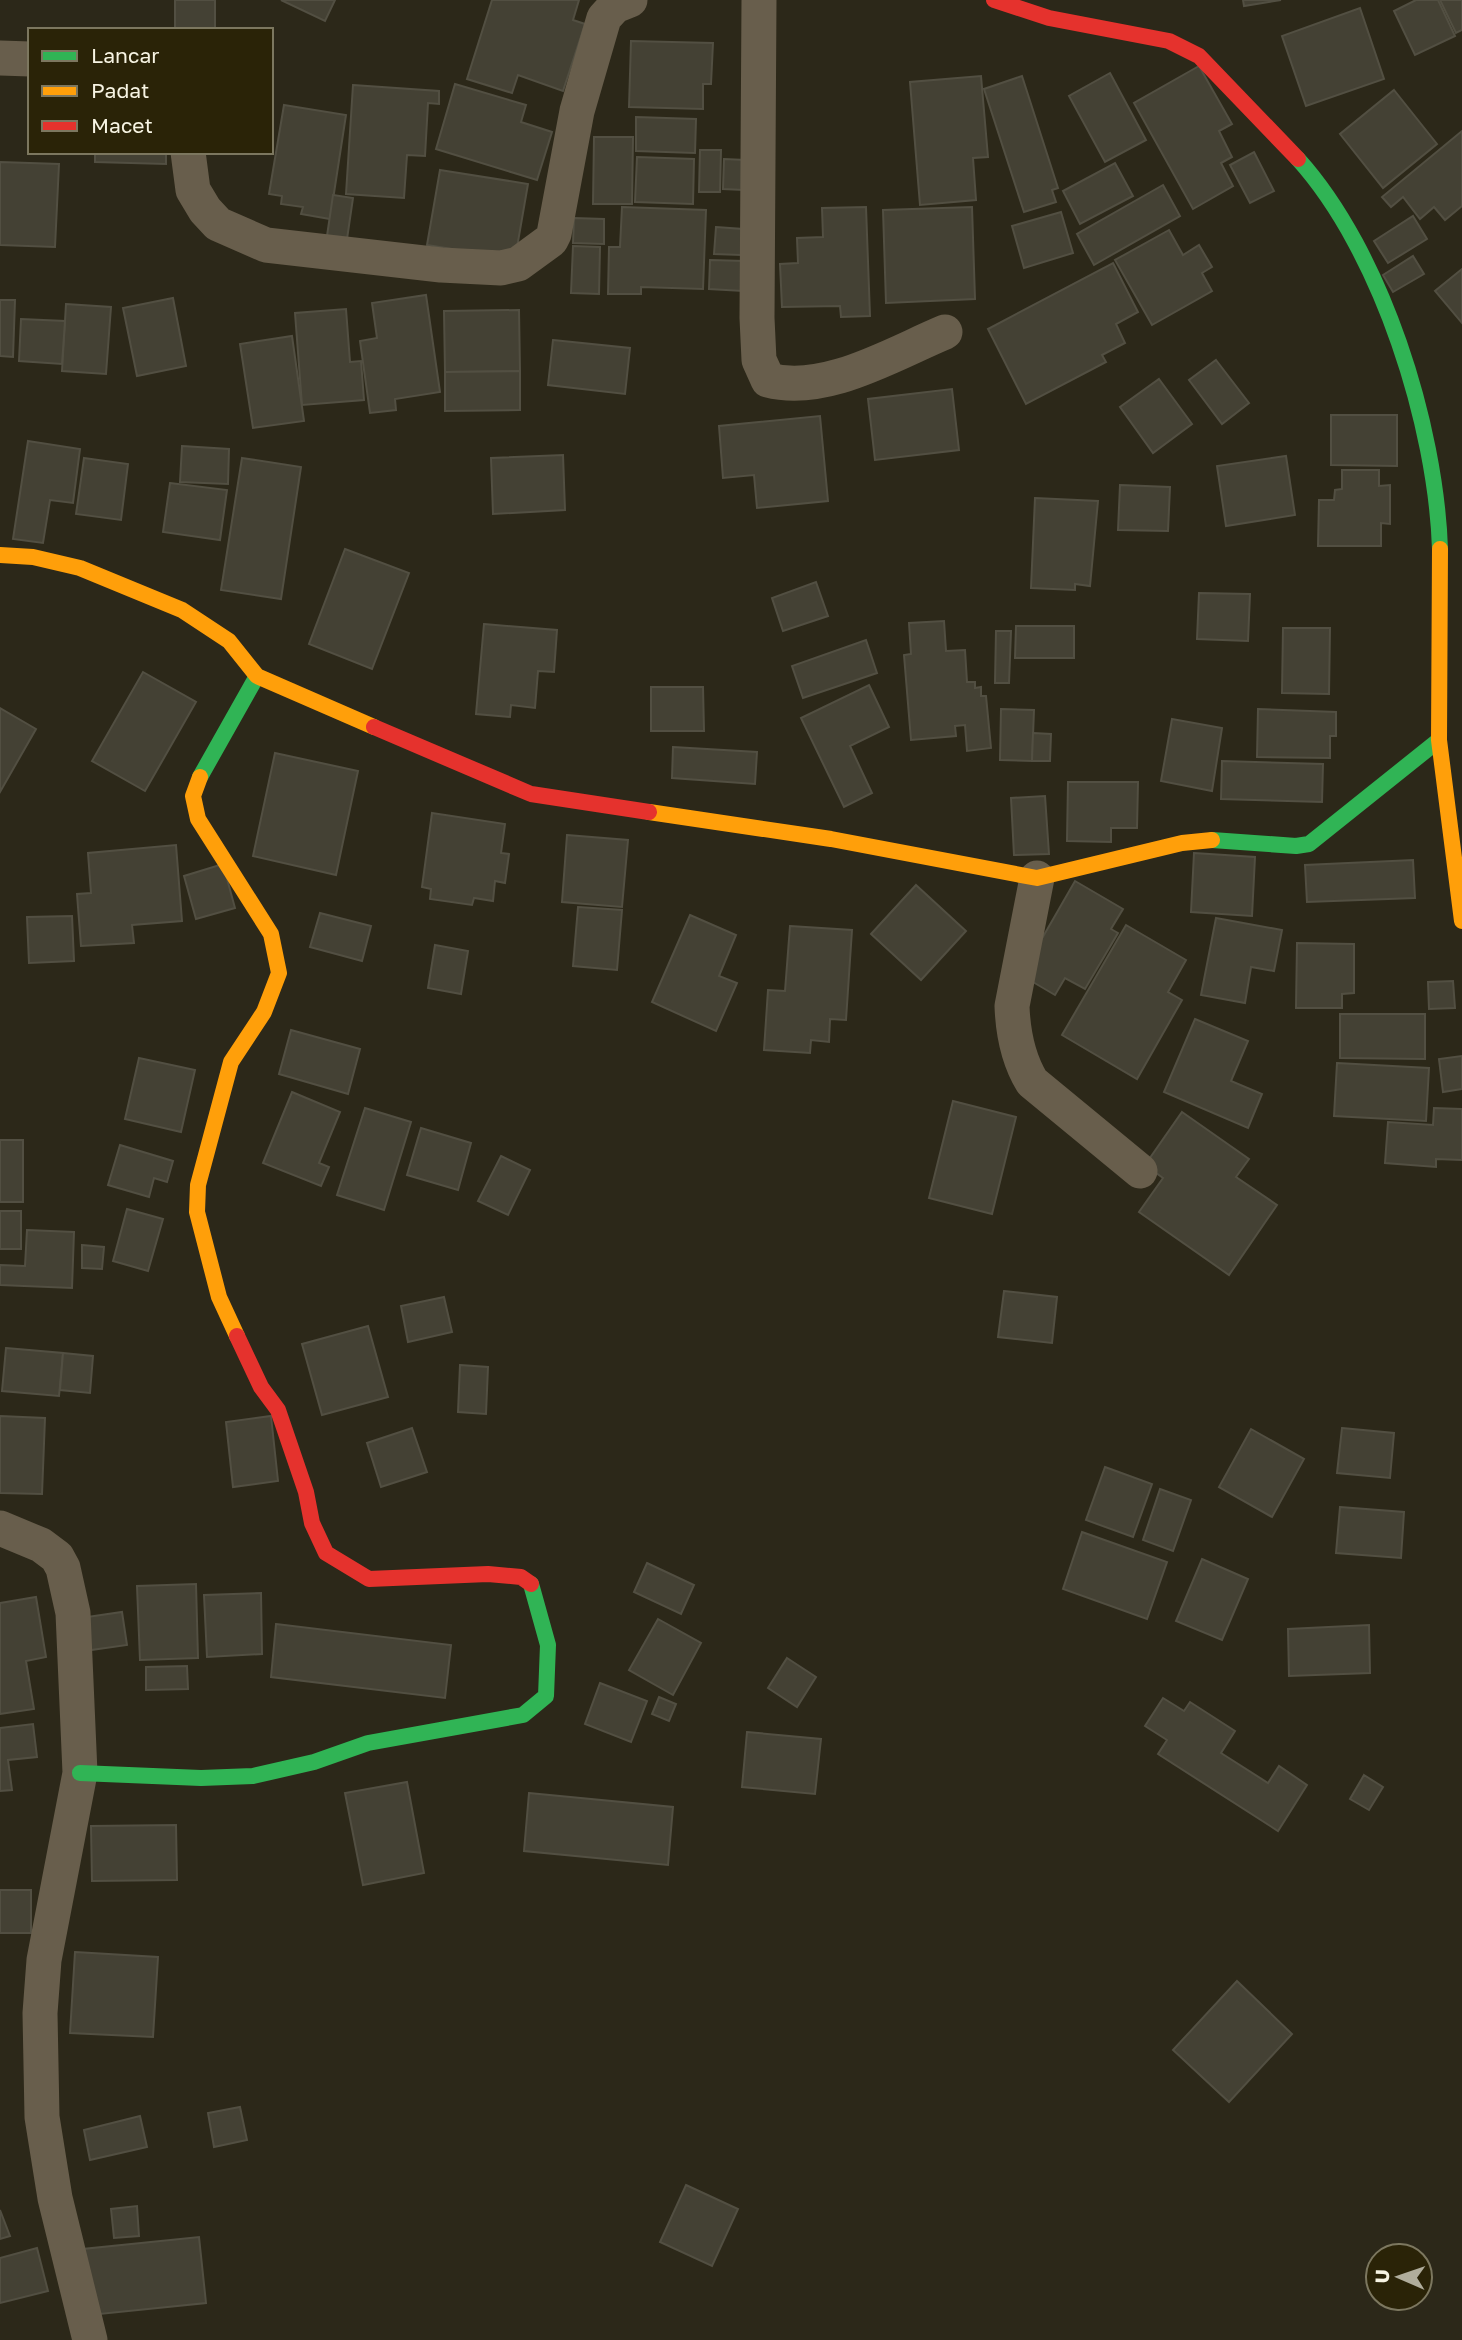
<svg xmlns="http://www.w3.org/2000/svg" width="1462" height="2340" viewBox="0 0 1462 2340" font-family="'Golos Text',sans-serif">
<rect width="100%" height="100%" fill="#2c2819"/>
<g fill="#444134" stroke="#524f42" stroke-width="2">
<rect x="175" y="0" width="40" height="30"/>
<path d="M281,0H335L325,21Z"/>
<path d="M492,0H579L573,20L585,24L563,91L518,75L512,93L467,79Z"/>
<path d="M1243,0H1281L1244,6Z"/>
<path d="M1416,0H1438L1455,36L1415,55L1394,11Z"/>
<path d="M1440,0H1462V30L1456,33Z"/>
<path d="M1360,8L1384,79L1306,106L1282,36Z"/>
<path d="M631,41L713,43L711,84H703V109L629,107Z"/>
<path d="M1199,66L1232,124L1219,131L1232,157L1221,163L1233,186L1193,209L1134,103Z"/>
<path d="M1110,73L1146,140L1105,162L1069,96Z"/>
<path d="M981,76L988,157L973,158L976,200L920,205L910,82Z"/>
<path d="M1022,76L1058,188L1052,190L1056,202L1024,212L984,89Z"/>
<path d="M455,84L526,105L521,122L552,132L537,180L436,149Z"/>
<path d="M353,85L439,91V104L428,103L425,156L407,155L404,198L346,194Z"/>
<path d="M1394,90L1437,144L1383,188L1340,134Z"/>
<path d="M284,105L346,115L330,219L301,214L303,207L281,204L282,196L269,194Z"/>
<path d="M636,117L696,119L695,153L636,151Z"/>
<path d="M1462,131V206L1445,220L1434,207L1420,219L1403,197L1391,207L1382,197Z"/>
<path d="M594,137H633L632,204H593Z"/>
<path d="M700,150H721L720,192H699Z"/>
<path d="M95,152H166V164L95,162Z"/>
<path d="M1254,152L1274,191L1250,203L1230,165Z"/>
<path d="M637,157L694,159L693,204L635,202Z"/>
<path d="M724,159L745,160L744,190L723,189Z"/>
<path d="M0,162L59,164L55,247L0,245Z"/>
<path d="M1115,163L1133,196L1080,224L1063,191Z"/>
<path d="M440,170L528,184L515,259L427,245Z"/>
<path d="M1163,185L1180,216L1094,265L1077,234Z"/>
<path d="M333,195L353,198L347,239L327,236Z"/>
<path d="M622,207L706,210L703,289L641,287V294H608L609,247H620Z"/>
<path d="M866,207L870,316L841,317L840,306L782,307L780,264L798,263L797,238L823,237L822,208Z"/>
<path d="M972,207L975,299L886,303L883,210Z"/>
<path d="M1061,212L1073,253L1024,268L1012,226Z"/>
<path d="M1413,216L1427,239L1388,263L1374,241Z"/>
<path d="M574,218L604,219V244L573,243Z"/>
<path d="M716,227L743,229L741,255L714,254Z"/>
<path d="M1169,230L1183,255L1199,245L1212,267L1202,273L1212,291L1152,325L1115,260Z"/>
<path d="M573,246L600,247L599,294L571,293Z"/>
<path d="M1413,256L1424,274L1393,292L1383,275Z"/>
<path d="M710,260L744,261L743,291L709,289Z"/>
<path d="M1113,263L1138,312L1116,324L1125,343L1102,355L1106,362L1026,404L988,329Z"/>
<path d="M1462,269V323L1435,291Z"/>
<path d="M426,295L440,392L395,399L396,410L370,413L360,341L377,338L372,303Z"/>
<path d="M173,298L186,366L137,376L123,308Z"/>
<path d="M0,300H15L13,357L0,356Z"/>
<path d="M66,304L111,307L106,374L62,371Z"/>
<path d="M346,309L350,362L361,361L364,400L302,405L295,313Z"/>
<path d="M519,310L520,371L445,372L444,311Z"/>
<path d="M21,319L65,321L62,364L19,361Z"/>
<path d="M292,336L304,421L253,428L240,344Z"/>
<path d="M553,340L630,348L625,394L548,385Z"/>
<path d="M1216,360L1249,403L1222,424L1189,380Z"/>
<path d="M520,371V410L445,411V372Z"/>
<path d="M1159,379L1192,424L1153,453L1120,407Z"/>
<path d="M952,389L959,450L875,460L868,399Z"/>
<path d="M1331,415H1397V466L1331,465Z"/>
<path d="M820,416L828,501L757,508L754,475L723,478L719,426Z"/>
<path d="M28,441L80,449L73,503L50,500L43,543L13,539Z"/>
<path d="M182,446L229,449L228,484L180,482Z"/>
<path d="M563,455L565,510L493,514L491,458Z"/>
<path d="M1286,456L1295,515L1226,526L1217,466Z"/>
<path d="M84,458L128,464L121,520L76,514Z"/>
<path d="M242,458L301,467L281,599L221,590Z"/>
<path d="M1342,470H1379V486L1390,485V524L1381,523V546H1318L1319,500H1334L1335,490L1342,489Z"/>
<path d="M170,483L227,490L220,540L163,532Z"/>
<path d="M1120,485L1170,487L1168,531L1118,530Z"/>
<path d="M1035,498L1098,501L1090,586L1075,584V590L1031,588Z"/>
<path d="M345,549L409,573L372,669L309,644Z"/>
<path d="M816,582L828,616L783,631L772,598Z"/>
<path d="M1199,593L1250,594L1248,641L1197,639Z"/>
<path d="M944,621L946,651L965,650L967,682H975V688L981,687V696H986L991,748L967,751L965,725L955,726L956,736L911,740L904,655L911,654L909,623Z"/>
<path d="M484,624L557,630L554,672L538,671L535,708L511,705L510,717L476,714Z"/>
<path d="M1016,626H1074V658H1015Z"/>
<path d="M1283,628H1330L1329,694L1282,693Z"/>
<path d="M996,631H1011L1009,683H995Z"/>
<path d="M866,640L877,673L803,698L792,666Z"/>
<path d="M143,672L196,702L145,791L92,761Z"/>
<path d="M869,685L889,727L850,746L872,793L844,807L801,718Z"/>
<path d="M651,687H703L704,731H651Z"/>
<path d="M0,708L36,729L0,792Z"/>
<path d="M1001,709L1034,710L1032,761L1000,760Z"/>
<path d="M1258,709L1336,712V736H1330V758L1257,757Z"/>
<path d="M1172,719L1222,728L1212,791L1161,781Z"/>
<path d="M1033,733L1051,734L1050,761H1032Z"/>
<path d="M673,747L757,752L755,784L672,778Z"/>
<path d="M275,753L358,771L336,875L253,856Z"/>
<path d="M1222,761L1323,764L1322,802L1221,799Z"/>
<path d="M1068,782H1138L1137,828H1111V842L1067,841Z"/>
<path d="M1045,796L1049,854L1014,855L1011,798Z"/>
<path d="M432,813L505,824L501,853L509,854L505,883L495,881L493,901L474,898L472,905L430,899L431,889L422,887Z"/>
<path d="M567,835L628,840L622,907L562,902Z"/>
<path d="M176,845L182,921L132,925L134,943L81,946L77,894L91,893L88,853Z"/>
<path d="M1194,853L1255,857L1252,916L1191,912Z"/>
<path d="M1413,860L1415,898L1307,902L1305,865Z"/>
<path d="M223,864L235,908L196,919L184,876Z"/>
<path d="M1075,881L1123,909L1111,929L1118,933L1085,989L1065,978L1055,995L1021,975Z"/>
<path d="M916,885L966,931L921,980L871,934Z"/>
<path d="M578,907L622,910L617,970L573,966Z"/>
<path d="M320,913L371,926L362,961L310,947Z"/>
<path d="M690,915L736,935L719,976L737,983L716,1031L652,1002Z"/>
<path d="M72,916L74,961L29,963L27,917Z"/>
<path d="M1216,918L1282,930L1274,971L1251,967L1245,1003L1201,995Z"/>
<path d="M1126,925L1186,960L1168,992L1182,1000L1137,1079L1062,1035Z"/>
<path d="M790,926L852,930L846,1020L830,1019L829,1042L811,1040L810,1053L764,1050L768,990L785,991Z"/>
<path d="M1297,943L1354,944V993L1342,994V1008H1296Z"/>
<path d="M435,945L468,951L461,994L428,988Z"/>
<path d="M1453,981L1455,1008L1429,1009L1428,982Z"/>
<path d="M1340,1014H1425V1059L1340,1058Z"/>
<path d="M1195,1019L1248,1041L1231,1081L1262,1094L1248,1128L1164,1092Z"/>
<path d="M291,1030L360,1049L348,1094L279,1074Z"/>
<path d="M1462,1056V1089L1443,1092L1439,1059Z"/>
<path d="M139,1058L195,1070L181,1132L125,1119Z"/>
<path d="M1337,1063L1429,1068L1426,1121L1334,1116Z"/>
<path d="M292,1092L340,1112L319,1163L329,1167L321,1186L263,1163Z"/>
<path d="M953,1101L1016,1117L992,1214L929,1198Z"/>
<path d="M365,1108L411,1122L384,1210L337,1195Z"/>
<path d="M1434,1108L1462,1109V1160L1436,1159V1167L1385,1163L1388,1122L1433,1125Z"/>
<path d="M1182,1112L1249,1159L1236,1177L1277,1205L1229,1275L1139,1212L1163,1178L1145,1165Z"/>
<path d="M421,1128L471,1143L458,1190L407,1175Z"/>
<rect x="0" y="1140" width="23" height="62"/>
<path d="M120,1145L173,1161L167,1182L154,1178L149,1197L108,1185Z"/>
<path d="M501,1156L530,1170L508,1215L478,1201Z"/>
<path d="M127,1209L163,1219L148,1271L113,1261Z"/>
<rect x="0" y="1211" width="21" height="38"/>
<path d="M27,1230L74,1232L72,1288L0,1285V1265L25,1266Z"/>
<path d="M82,1245L104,1247L102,1269L82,1268Z"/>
<path d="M1004,1291L1057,1297L1052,1343L998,1337Z"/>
<path d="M444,1297L452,1332L408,1342L401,1306Z"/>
<path d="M368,1326L388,1397L322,1415L302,1344Z"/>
<path d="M6,1348L63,1353L59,1396L2,1391Z"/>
<path d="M63,1353L93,1356L90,1393L60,1390Z"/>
<path d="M460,1365L488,1367L486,1414L458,1412Z"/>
<path d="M0,1416L45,1418L42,1494L0,1493Z"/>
<path d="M271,1416L278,1481L233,1487L226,1422Z"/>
<path d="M412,1428L427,1472L381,1487L367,1443Z"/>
<path d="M1342,1428L1394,1433L1390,1478L1337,1473Z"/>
<path d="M1251,1429L1304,1459L1272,1517L1219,1487Z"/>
<path d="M1105,1467L1152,1484L1133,1537L1086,1520Z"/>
<path d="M1160,1489L1191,1500L1173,1551L1143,1540Z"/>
<path d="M1340,1507L1404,1512L1401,1558L1336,1553Z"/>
<path d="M1082,1532L1167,1562L1147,1619L1063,1589Z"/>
<path d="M1202,1559L1248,1579L1222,1640L1176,1621Z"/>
<path d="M647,1563L694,1585L681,1614L634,1592Z"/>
<path d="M196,1584L198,1658L140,1660L137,1586Z"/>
<path d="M261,1593L262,1654L207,1657L204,1595Z"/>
<path d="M36,1597L46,1657L26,1661L34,1709L0,1714V1603Z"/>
<path d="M122,1612L127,1645L84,1651L80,1618Z"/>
<path d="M658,1619L701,1643L673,1695L629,1670Z"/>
<path d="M276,1624L451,1645L445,1698L271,1677Z"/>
<path d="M1369,1625L1370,1673L1289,1676L1288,1629Z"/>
<path d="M787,1658L816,1677L797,1707L768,1688Z"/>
<path d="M187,1666L188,1689L146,1690V1667Z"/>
<path d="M600,1683L647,1701L631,1742L585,1724Z"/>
<path d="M659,1697L676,1704L669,1721L652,1714Z"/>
<path d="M1163,1698L1184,1711L1190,1702L1235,1731L1221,1753L1268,1783L1279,1766L1307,1785L1278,1831L1158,1754L1167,1740L1145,1726Z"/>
<path d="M33,1724L37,1757L8,1760L12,1790L0,1791V1728Z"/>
<path d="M747,1732L821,1739L815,1794L742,1787Z"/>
<path d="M1364,1775L1383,1787L1369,1810L1350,1799Z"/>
<path d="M407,1782L424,1873L363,1885L345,1793Z"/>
<path d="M529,1793L673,1807L668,1865L524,1851Z"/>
<path d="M176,1825L177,1880L92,1881L91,1826Z"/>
<rect x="0" y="1890" width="31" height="43"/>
<path d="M75,1952L158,1957L153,2037L70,2033Z"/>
<path d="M1237,1981L1292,2034L1229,2102L1173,2050Z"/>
<path d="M240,2107L247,2140L214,2147L208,2113Z"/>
<path d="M140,2116L147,2147L90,2160L84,2130Z"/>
<path d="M686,2185L738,2209L712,2266L660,2242Z"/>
<path d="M137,2206L139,2236L114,2238L111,2209Z"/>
<path d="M0,2210L10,2236L0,2239Z"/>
<path d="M199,2237L206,2303L90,2315L83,2249Z"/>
<path d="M37,2248L48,2291L0,2303V2258Z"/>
</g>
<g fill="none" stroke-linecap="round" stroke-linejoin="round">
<g stroke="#685e4c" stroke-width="35">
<path d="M759,0L757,318L759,360L768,380C826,395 892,354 945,332"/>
<path d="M0,58L30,59"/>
<path d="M188,152L193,190L205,210L218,224L266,245L441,265L501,268L518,264L551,240L554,234L577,111L604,18L615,6L630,0"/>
<path d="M1037,878L1012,1006C1013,1034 1018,1059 1032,1082L1140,1171"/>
<path d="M0,1528L41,1545L57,1557L63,1568L73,1613L80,1773L44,1960L40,2013L42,2117L55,2198L90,2340"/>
</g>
<g stroke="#30b455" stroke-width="16">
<path d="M1298,159C1382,252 1436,426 1440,549"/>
<path d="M200,777L257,676"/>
<path d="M1212,840L1296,846L1309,844L1439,740"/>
<path d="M80,1773L201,1778L253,1776L314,1762L368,1743L523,1715L546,1696L548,1645L531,1584"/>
</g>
<g stroke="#ff9f0a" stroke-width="16">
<path d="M1440,549L1439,740L1462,921"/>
<path d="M0,555L33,557L80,568L182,610L229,641L257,676L374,727"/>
<path d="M200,777L193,796L198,819L271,934L279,973L264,1012L231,1062L198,1185L197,1212L219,1297L237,1336"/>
<path d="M649,812L831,839L1037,878L1182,843L1212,840"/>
</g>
<g stroke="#e5322d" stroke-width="16">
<path d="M994,0L1049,18L1169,41L1199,56L1298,159"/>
<path d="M374,727L531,794L649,812"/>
<path d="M237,1336L261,1387L278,1410L306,1492L312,1523L326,1553L369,1579L488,1574L521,1577L531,1584"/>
</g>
</g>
<rect x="28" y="28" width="245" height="126" fill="#2a2307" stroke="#7c775f" stroke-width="2"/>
<rect x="42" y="51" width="35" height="10" fill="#30b455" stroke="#7c775f" stroke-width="2"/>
<text x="91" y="63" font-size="21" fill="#f7f4e3">Lancar</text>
<rect x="42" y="86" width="35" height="10" fill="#ff9f0a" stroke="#7c775f" stroke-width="2"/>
<text x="91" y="98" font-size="21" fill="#f7f4e3">Padat</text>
<rect x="42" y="121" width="35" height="10" fill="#e5322d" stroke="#7c775f" stroke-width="2"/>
<text x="91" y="133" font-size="21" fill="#f7f4e3">Macet</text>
<g transform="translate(1399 2277) rotate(272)"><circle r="33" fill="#2a2307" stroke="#7c775f" stroke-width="2"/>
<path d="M0-5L12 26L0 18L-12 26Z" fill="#b0ad9c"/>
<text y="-10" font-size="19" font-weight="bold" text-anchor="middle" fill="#f7f4e3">U</text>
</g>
</svg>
